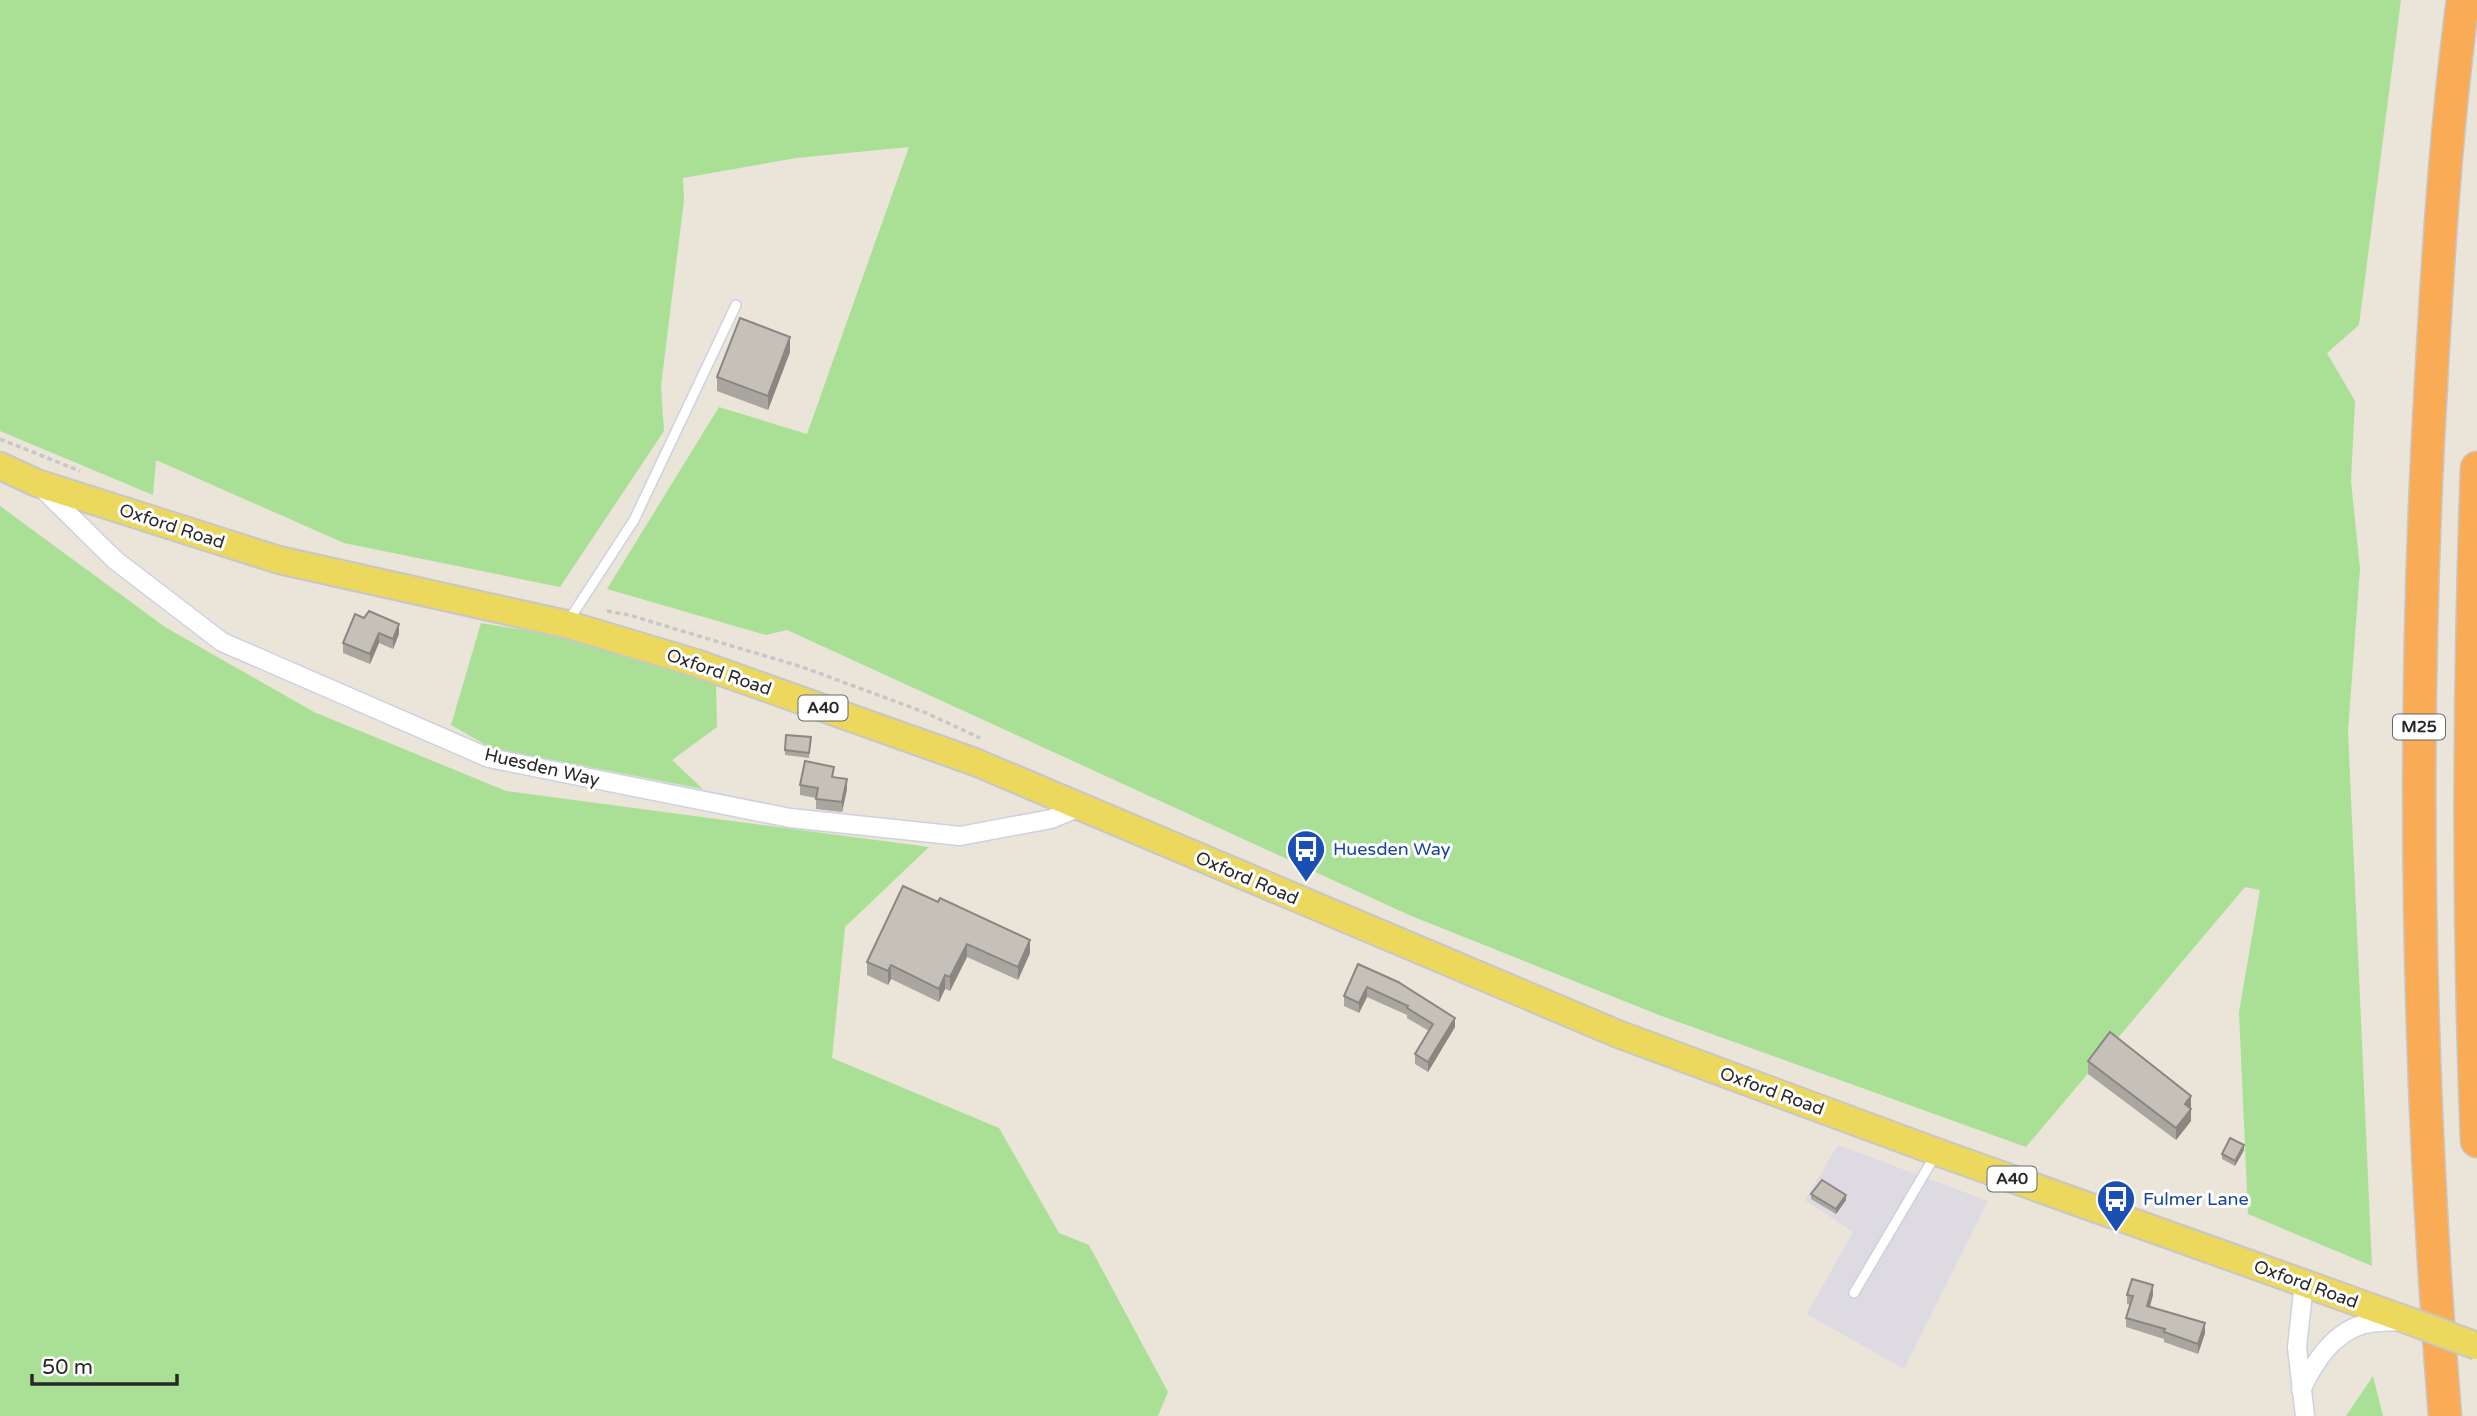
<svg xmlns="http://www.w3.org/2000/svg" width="2477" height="1416" viewBox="0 0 2477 1416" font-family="'Varela Round',sans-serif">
<rect width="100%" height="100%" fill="#eae4d9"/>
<path fill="#dddae2" d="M1838,1145L1988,1201L1904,1369L1807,1314L1853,1232L1805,1200Z"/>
<g fill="#a9e096">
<path d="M0,0H2401L2359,325L2327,353L2355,401L2351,481L2360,569L2348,731L2372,1266L2248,1214L2239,1012L2260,890L2245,887L2026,1147L1659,1015L1409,915L787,630L766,635L607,589L719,407L807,434L909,147L796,158L683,178L684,200L661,386L664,431L560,587L344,543L156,460L153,495L0,431Z"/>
<path d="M0,506L165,627L314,712L506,791L929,847L845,927L832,1058L999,1128L1059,1233L1089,1245L1168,1392L1158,1416H0Z"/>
<path d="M481,623L584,640L716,685L717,727L672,760L703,789L491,748L451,725Z"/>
<path d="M2373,1376L2383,1416H2346Z"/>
</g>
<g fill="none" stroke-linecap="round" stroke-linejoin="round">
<g stroke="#cfd0e0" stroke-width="12">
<g id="service">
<path d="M567,623L634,520L736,305"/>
<path d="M1854,1293L1936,1154"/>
</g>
</g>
<g stroke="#cfd0e0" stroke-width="21">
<g id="minor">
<path d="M42,488L115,560L222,642L489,758L790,818L960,836L1051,819L1080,807"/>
<path d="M2304,1283L2297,1347L2305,1416"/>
<path d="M2301,1390C2314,1363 2331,1335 2361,1325C2373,1321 2388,1322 2400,1321"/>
</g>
</g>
<g stroke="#c7c7c7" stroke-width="30">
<path id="primary" d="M0,466L37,483L279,560L566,624L696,663L975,762L1618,1034L1937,1152L2407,1320"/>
</g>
<g stroke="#c7c7c7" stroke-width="35">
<g id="motorway">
<path d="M2477,468C2469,692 2468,916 2477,1141"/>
<path d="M2445,1416C2417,1072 2411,728 2431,384C2438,256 2446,127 2463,0"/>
</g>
</g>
<g stroke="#c7c7c7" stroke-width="3.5" stroke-dasharray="5 3.5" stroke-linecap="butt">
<path d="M0,439L80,471"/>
<path d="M607,611L629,615L802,667L924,712L980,738"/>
</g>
<use href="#service" stroke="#fff" stroke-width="9"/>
<use href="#minor" stroke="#fff" stroke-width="18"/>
<use href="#primary" stroke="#ecd85c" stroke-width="26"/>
<use href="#motorway" stroke="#f9ab55" stroke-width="32"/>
<g stroke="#c7c7c7" stroke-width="30" stroke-linecap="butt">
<path id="primary-bridge" d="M2407,1320L2477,1346"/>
</g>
<use href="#primary-bridge" stroke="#ecd85c" stroke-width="26"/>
</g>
<g fill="#a9a69f">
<path d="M790,352L768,410L717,391V377Z"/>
<path d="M355,614L399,634L393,649L379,643L370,664L343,653V643Z"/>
<path d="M811,737L809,758L785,755V750Z"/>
<path d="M834,777L847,789L842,812L816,809V798L800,795V785Z"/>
<path d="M903,886L1030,953L1018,980L967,957L950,991L945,989L939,1002L891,979L888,985L867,975V962Z"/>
<path d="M1358,964L1455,1027L1428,1072L1415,1064V1054L1429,1031L1407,1018V1015L1367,997L1359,1013L1344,1006V996Z"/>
<path d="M2088,1061L2191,1096V1121L2176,1140L2088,1074Z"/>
<path d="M2244,1150L2235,1166L2222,1159V1154Z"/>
<path d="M1811,1194L1846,1200L1836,1214L1811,1199Z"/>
<path d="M2127,1295H2153L2150,1307L2205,1333L2198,1354L2164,1342V1339L2126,1327V1318L2130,1305L2127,1304Z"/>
</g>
<g fill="#8a8782">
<path d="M790,337V352L768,410V396Z"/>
<path d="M399,624V634L393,649V639Z"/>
<path d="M379,633V643L370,664V654Z"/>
<path d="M847,779V789L842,812V802Z"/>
<path d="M1030,940V953L1018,980V967Z"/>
<path d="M967,944V957L950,991V977Z"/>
<path d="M891,965V979L888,985V971Z"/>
<path d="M945,975V989L939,1002V989Z"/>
<path d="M1367,987V997L1359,1013V1003Z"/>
<path d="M1455,1018V1027L1428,1072V1062Z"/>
<path d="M2191,1096V1108L2185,1116V1104Z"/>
<path d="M2191,1109V1121L2176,1140V1128Z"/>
<path d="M2244,1145V1150L2235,1166V1161Z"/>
<path d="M1846,1195V1200L1836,1214V1209Z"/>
<path d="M2153,1285V1295L2147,1316V1306Z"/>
<path d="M2205,1323V1333L2198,1354V1344Z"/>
</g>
<g fill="#c5c1b9" stroke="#8a8782" stroke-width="2">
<path d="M740,318L790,337L768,396L717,377Z"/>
<path d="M369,611L399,624L393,639L379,633L370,654L343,643L355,614L364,618Z"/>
<path d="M786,735L811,737L809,753L785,750Z"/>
<path d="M805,761L834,767L832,777L847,779L842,802L816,799L818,788L800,785Z"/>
<path d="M903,886L938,902L940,898L1030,940L1018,967L967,944L950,977L945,975L939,989L891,965L888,971L867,962Z"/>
<path d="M1358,964L1398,982L1455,1018L1428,1062L1415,1054L1433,1024L1407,1008L1408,1006L1367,987L1359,1003L1344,996Z"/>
<path d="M2110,1032L2191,1096L2185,1104L2191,1109L2176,1128L2088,1061Z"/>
<path d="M2230,1138L2244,1145L2235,1161L2222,1154Z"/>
<path d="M1822,1180L1846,1195L1836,1209L1811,1194Z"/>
<path d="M2132,1279L2153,1285L2147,1306L2205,1323L2198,1344L2164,1332L2165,1329L2126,1318L2133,1296L2127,1295Z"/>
</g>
<defs>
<g id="bus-pin" transform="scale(2.0125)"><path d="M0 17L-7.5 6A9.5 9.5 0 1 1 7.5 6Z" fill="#1a4fb4" stroke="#fff"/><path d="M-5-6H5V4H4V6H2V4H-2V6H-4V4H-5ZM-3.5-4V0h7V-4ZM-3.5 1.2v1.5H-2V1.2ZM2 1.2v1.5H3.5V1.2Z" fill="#fff"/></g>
</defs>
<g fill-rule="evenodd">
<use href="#bus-pin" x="1306" y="849"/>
<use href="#bus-pin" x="2116" y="1199"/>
</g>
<g text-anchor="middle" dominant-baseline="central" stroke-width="6" stroke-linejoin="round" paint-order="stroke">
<g fill="#fff" stroke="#686868" stroke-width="2">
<rect x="798.5" y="695.5" width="49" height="25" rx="5"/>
<rect x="2393" y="714.5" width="52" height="25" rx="5"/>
<rect x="1987.5" y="1166.5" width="49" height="25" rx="5"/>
</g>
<g font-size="16" font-weight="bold" fill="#282828">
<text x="823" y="708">A40</text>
<text x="2419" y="727">M25</text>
<text x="2012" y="1179">A40</text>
</g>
<g font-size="18" fill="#282828" stroke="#fff">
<text transform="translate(172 526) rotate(18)">Oxford Road</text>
<text transform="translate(719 672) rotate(19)">Oxford Road</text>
<text transform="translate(542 767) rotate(13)">Huesden Way</text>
<text transform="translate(1247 878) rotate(23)">Oxford Road</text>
<text transform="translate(1772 1091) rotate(20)">Oxford Road</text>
<text transform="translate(2306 1284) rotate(20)">Oxford Road</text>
</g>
<g font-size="18" fill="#164399" stroke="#fff" text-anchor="start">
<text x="1333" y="849">Huesden Way</text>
<text x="2143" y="1199">Fulmer Lane</text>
</g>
</g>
<path d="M32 1374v10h145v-10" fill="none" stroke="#282828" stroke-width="3.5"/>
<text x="42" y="1374" font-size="21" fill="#282828" stroke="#ffffff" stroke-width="5" paint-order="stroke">50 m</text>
</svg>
